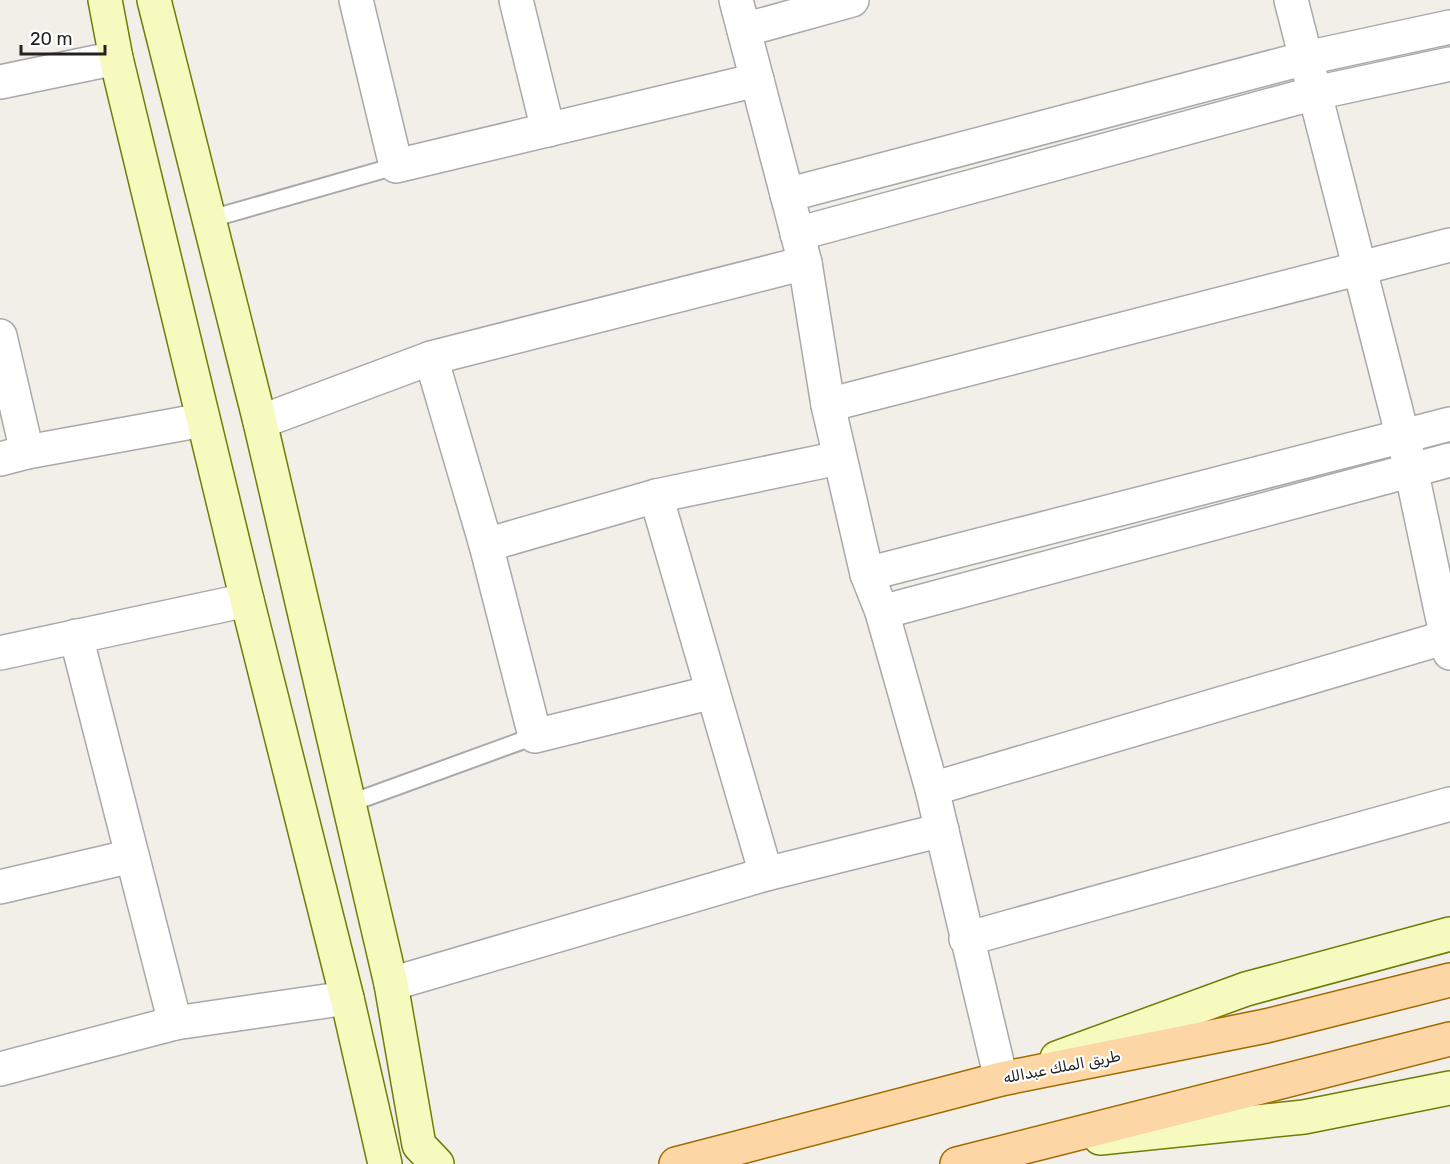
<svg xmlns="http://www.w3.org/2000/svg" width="1450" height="1164" viewBox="0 0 1450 1164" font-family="Rubik,'Noto Naskh Arabic',sans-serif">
<rect width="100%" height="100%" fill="#f2efe9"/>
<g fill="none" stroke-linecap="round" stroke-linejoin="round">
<g stroke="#a9a9a9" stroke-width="20">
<g id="lane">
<path d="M210,219L396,166"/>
<path d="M348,804L535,736"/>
</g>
</g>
<g stroke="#a9a9a9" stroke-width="36">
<g id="street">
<path d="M356,0L396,166L757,80"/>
<path d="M516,0L548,130"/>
<path d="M736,0L805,263L828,405L867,574L882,612L932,789L1001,1079"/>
<path d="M1291,0L1411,469L1450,653"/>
<path d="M744,30L852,0"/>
<path d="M0,82L116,58"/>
<path d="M787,195L1306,58L1450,27"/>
<path d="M797,234L1315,93L1450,64"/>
<path d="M0,336L27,452"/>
<path d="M431,358L486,545"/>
<path d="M828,405L1450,245"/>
<path d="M260,422L431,358L805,263"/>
<path d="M0,459L27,452L203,420"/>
<path d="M656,496L766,874"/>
<path d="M867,574L1450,424"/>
<path d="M882,612L1450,460"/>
<path d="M76,636L175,1023"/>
<path d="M0,653L247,600"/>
<path d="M713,692L535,736L486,545L656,496L839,458"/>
<path d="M932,789L1450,636"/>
<path d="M0,887L132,856"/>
<path d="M966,939L1450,804"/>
<path d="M391,984L766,874L942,830"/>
<path d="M0,1069L175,1023L347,998"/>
</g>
</g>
<g stroke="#707d05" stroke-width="36">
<g id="secondary">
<path d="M105,0L116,58L247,600L347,998L385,1164"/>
<path d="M154,0L260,422L391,984L419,1145L437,1164"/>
<path d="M1057,1058L1246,989L1450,934"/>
<path d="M1100,1138L1304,1117L1450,1088"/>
</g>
</g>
<g stroke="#a06b00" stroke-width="36">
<g id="primary">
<path d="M676,1164L1001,1079L1266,1026L1450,980"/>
<path d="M957,1164L1450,1039"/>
</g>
</g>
<use href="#lane" stroke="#fff" stroke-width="16"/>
<use href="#street" stroke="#fff" stroke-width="33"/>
<use href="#secondary" stroke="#f7fabf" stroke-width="33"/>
<use href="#primary" stroke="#fcd6a4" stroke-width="33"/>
</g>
<g text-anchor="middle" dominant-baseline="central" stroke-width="4.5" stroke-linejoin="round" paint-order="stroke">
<g font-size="15" fill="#222" stroke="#fff">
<text transform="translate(1062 1067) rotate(-11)">طريق الملك عبدالله</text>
</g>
</g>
<path d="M21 45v9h84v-9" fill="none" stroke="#222222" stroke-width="3"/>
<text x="30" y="45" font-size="18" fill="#222222" stroke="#ffffff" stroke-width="4.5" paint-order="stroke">20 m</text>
</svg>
